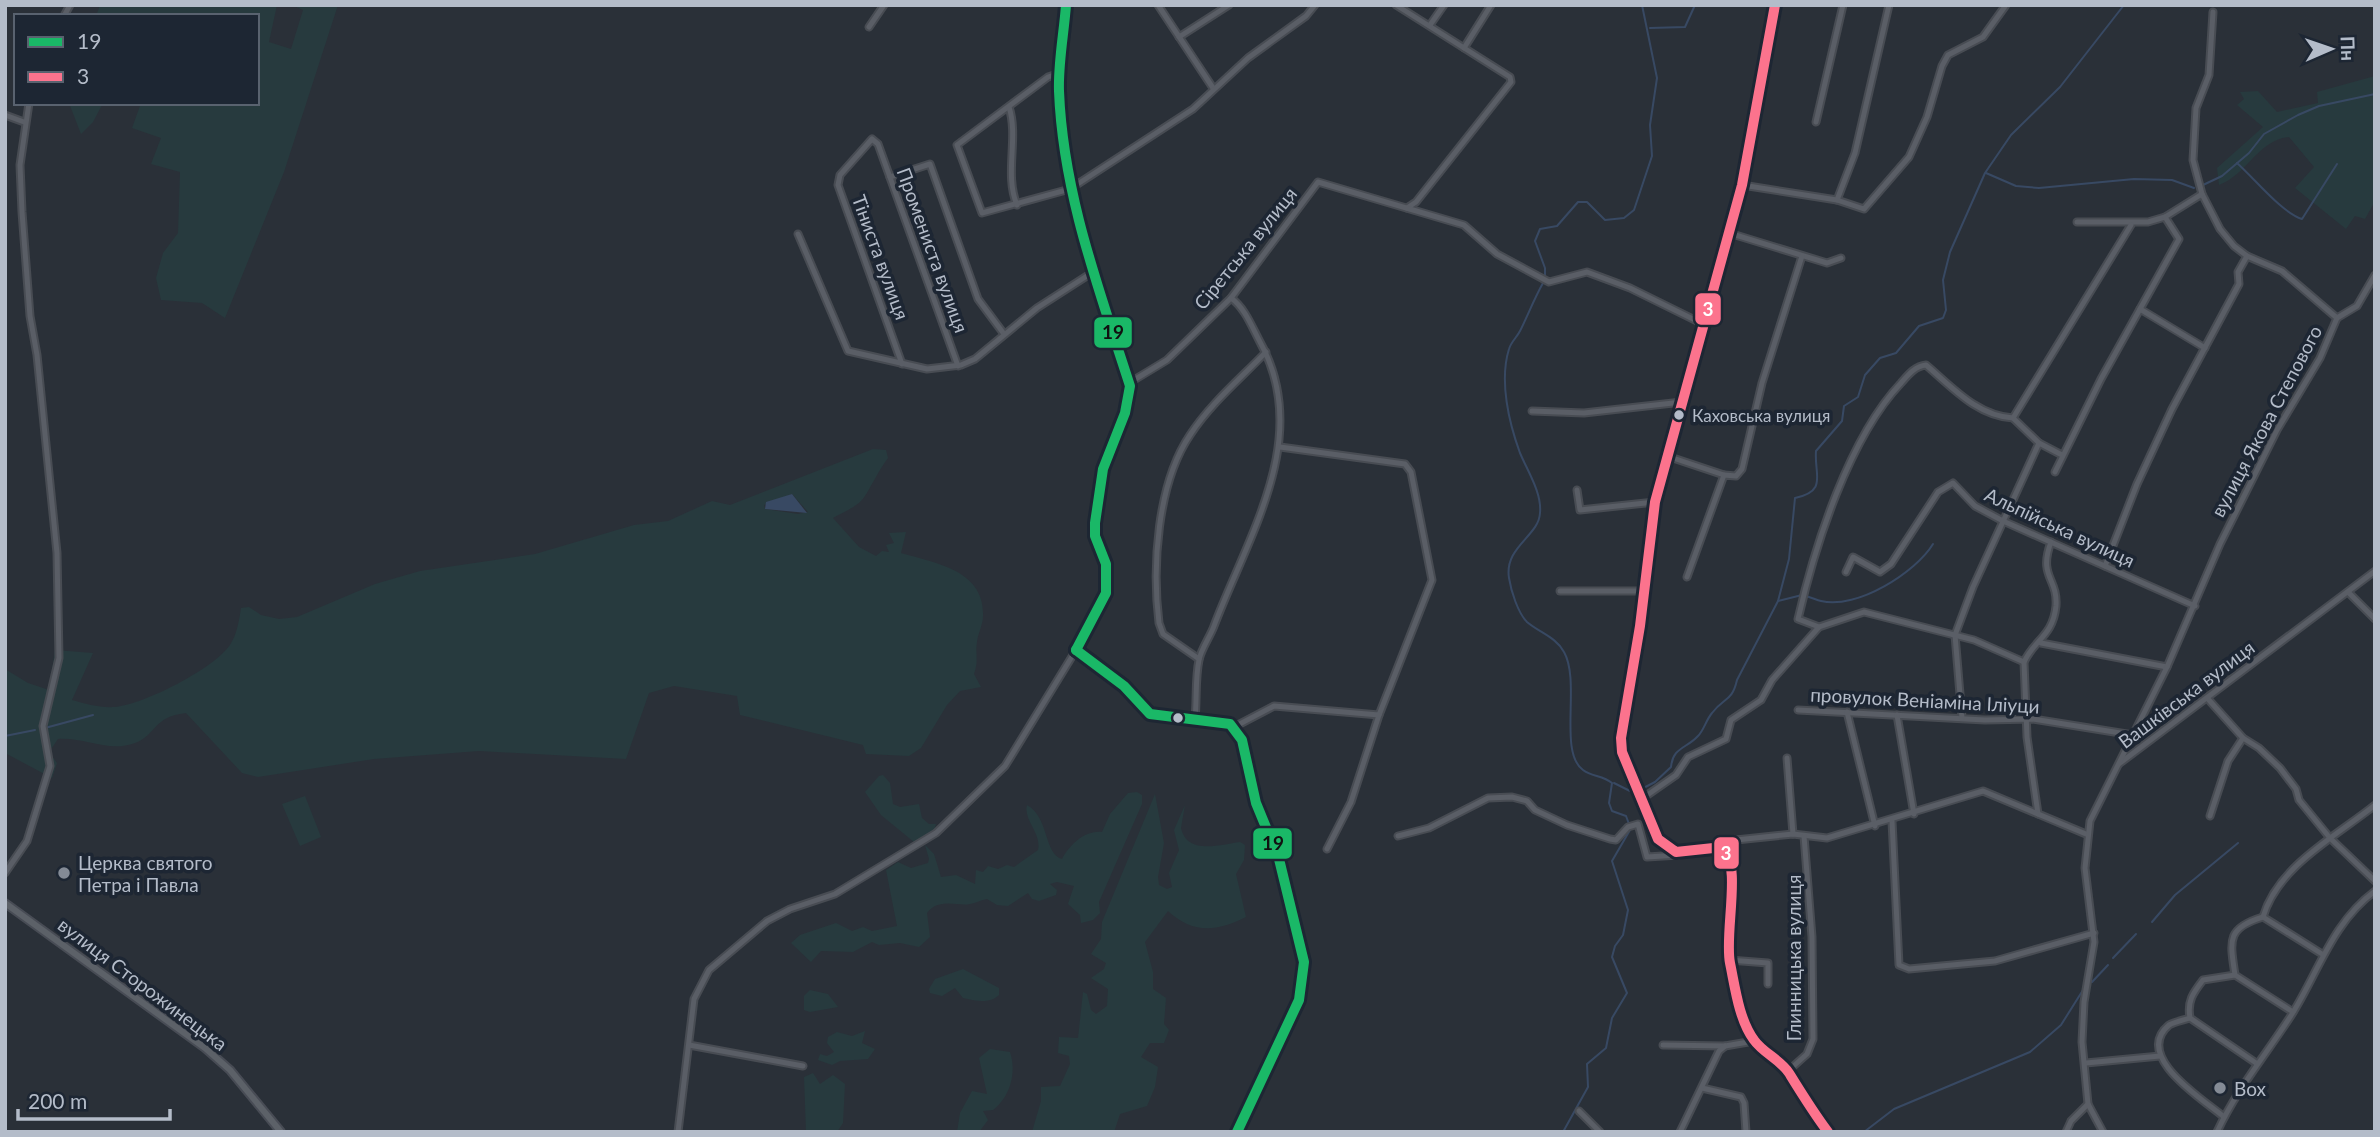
<svg xmlns="http://www.w3.org/2000/svg" width="2380" height="1137" viewBox="0 0 2380 1137" font-family="Lato,sans-serif">
<rect width="100%" height="100%" fill="#2a3038"/>
<g fill="#273a3e" fill-rule="evenodd">
<path d="M100,5H277L269,42L291,49L303,10L292,5H338L284,172L225,318L202,303L161,300L156,278L163,253L178,233L180,172L151,164L161,138L132,128L141,103H257V16H96Z"/>
<path d="M2375,76V201L2365,219L2355,216L2346,229L2295,188L2314,167L2289,137C2258,140 2247,175 2219,185L2217,168L2263,127L2237,105L2244,99L2240,92L2258,91L2277,112L2318,103L2317,92Z"/>
<path d="M69,103H103L93,122L81,134Z"/>
<path d="M873,449L886,450L888,458C879,470 873,483 865,496C858,507 843,512 833,518L859,547L876,556L882,551L889,552L886,545L894,543L889,533L906,532L901,553C935,563 985,570 983,616C983,625 978,633 977,642C975,655 979,660 974,674L981,687L960,691L947,705L921,748L909,756L866,754L863,745L740,715L737,696L674,686L649,693L626,759L479,751L374,759L258,777L242,773L186,713C152,717 157,735 135,743C108,753 85,737 58,739L49,752L57,763L52,778L5,753V669L28,683L49,690L55,650L93,653L72,700C86,704 100,708 115,707C145,704 213,669 230,645C237,634 239,621 241,608L249,607L261,615L279,619L297,617L375,584L420,571L535,554L634,525L668,521L712,501L730,505ZM792,494L808,512L798,514L765,509L764,505Z"/>
<path d="M883,775L890,783L893,804L900,807L919,804L922,818L929,824H936L934,831L914,842L881,815L865,792L879,776Z"/>
<path d="M1137,792L1142,795V804L1099,902L1100,913L1093,920L1081,923L1080,915L1068,904L1074,886L1057,882L1050,884L1057,890L1056,895L1039,901L1032,899L1028,893L1008,906L997,905L987,899C981,900 976,903 970,904C959,907 939,897 927,913L930,937L919,947L900,943L879,945L872,942L853,952L821,951L811,962L791,943L800,935L836,923L852,931L863,927L872,931L897,926L886,870L898,862L911,868L928,863L929,859L925,845L934,854L941,877L956,875L975,884L976,870L983,872L988,866L998,869L1007,865L1014,867L1038,850C1042,834 1023,820 1027,805C1049,817 1044,854 1062,859C1069,846 1084,830 1102,832L1110,814L1128,793Z"/>
<path d="M1155,794L1164,843L1158,877L1159,885L1167,889L1172,887L1169,873L1179,850L1174,830L1185,805L1181,828C1187,855 1219,845 1240,842L1245,845L1244,860L1236,874L1246,917C1216,932 1193,934 1168,911L1145,942L1153,972V989L1166,998L1164,1024L1169,1030L1164,1043H1150L1141,1057L1158,1067L1155,1087L1147,1106L1120,1114L1114,1132H1032L1041,1101V1087L1060,1086L1070,1064L1069,1056L1058,1053L1059,1037L1078,1038L1083,992L1087,994L1091,1010L1096,1014L1107,1006L1108,989L1091,978L1104,969L1106,963L1091,954L1101,939L1102,922Z"/>
<path d="M305,796L321,837L300,846L282,804Z"/>
<path d="M963,969L999,988V995C990,1004 975,1001 963,998L955,988L942,996L930,993L929,989L935,979Z"/>
<path d="M810,990L828,994L838,1007L810,1012L804,1010V996Z"/>
<path d="M865,1031L862,1043L875,1049L868,1059L840,1061L832,1065L818,1060L820,1054L827,1056L834,1052L827,1043L828,1037L837,1032L852,1036Z"/>
<path d="M990,1049L1010,1052C1017,1073 1010,1097 993,1110L983,1111L988,1120L979,1132H957L960,1113L972,1091L987,1094L979,1058Z"/>
<path d="M813,1073L820,1084L833,1075L845,1084L843,1123L837,1132H806L804,1077Z"/>
</g>
<path fill="#384963" d="M792,494L807,513L765,509L766,502Z"/>
<g fill="none" stroke-linecap="round" stroke-linejoin="round">
<g stroke="#384963" stroke-width="2">
<path d="M1650,28L1685,27L1695,5"/>
<path d="M2237,163C2255,179 2281,212 2302,219L2337,164"/>
<path d="M1986,173L2016,186L2039,188L2134,179L2172,180L2194,188"/>
<path d="M2203,185L2222,176L2249,153L2264,134L2298,115L2319,106L2375,94"/>
<path d="M1545,278V268L1535,241L1540,229L1557,226L1578,202H1587L1605,220L1624,218L1634,210L1652,156L1650,125L1657,78L1642,5"/>
<path d="M1543,283C1534,299 1528,315 1520,331C1517,337 1511,342 1509,349C1499,381 1509,423 1520,453C1528,472 1542,493 1540,513C1539,536 1504,547 1509,578C1511,591 1518,613 1527,622C1540,633 1556,637 1564,652C1581,682 1558,752 1583,770C1592,777 1603,775 1612,783L1609,803L1612,811L1626,816L1629,824"/>
<path d="M1805,596C1811,597 1816,600 1821,601C1857,610 1916,572 1933,544"/>
<path d="M1778,601L1802,595"/>
<path d="M45,728L93,715"/>
<path d="M5,736L35,730"/>
<path d="M1614,783L1634,793L1655,782L1671,767C1673,747 1686,749 1698,736C1704,730 1706,720 1712,713C1724,697 1732,702 1737,680L1778,601L1789,559L1795,498C1828,491 1814,475 1816,451L1842,421L1844,406L1858,397L1865,375L1880,358L1896,353L1919,326L1943,318L1946,310L1943,280L1950,252L1985,173L2011,135L2060,87L2124,5"/>
<path d="M2152,922L2175,895L2238,843"/>
<path d="M2113,958L2136,934"/>
<path d="M2092,982L2108,965"/>
<path d="M1563,1132L1588,1087L1587,1064L1606,1048L1612,1018L1627,993L1612,957L1615,946L1623,935L1628,910L1612,861L1630,830"/>
<path d="M1864,1132L1894,1109L2030,1052L2061,1025L2083,990"/>
</g>
<g stroke="#484c53" stroke-width="9">
<g id="minor">
<path d="M1158,5L1213,88"/>
<path d="M1396,5L1510,77L1511,82L1416,202L1407,208"/>
<path d="M1775,5L1742,185L1655,502L1640,626L1621,738L1622,752L1658,839L1676,852L1723,847L1728,852L1732,867L1727,930L1729,960L1744,1022L1754,1041L1788,1071L1801,1097L1828,1132"/>
<path d="M2213,12L2209,75L2196,108L2193,160L2202,194L2220,229L2234,246L2247,256L2282,271L2337,318"/>
<path d="M64,16L70,5"/>
<path d="M1430,25L1444,5"/>
<path d="M869,27L884,5"/>
<path d="M1179,37L1229,5"/>
<path d="M1464,48L1491,5"/>
<path d="M1060,73L1048,77L957,145L982,213L1070,189L1193,109L1248,58L1306,16L1315,5"/>
<path d="M1009,107C1019,138 1004,174 1017,205"/>
<path d="M5,115L24,122"/>
<path d="M1816,122L1843,5"/>
<path d="M890,177L930,164L978,299L1004,334"/>
<path d="M1742,185L1837,200L1864,209L1909,157L1927,117L1942,66L1948,55L1983,37L2006,5"/>
<path d="M1837,200L1855,153L1889,5"/>
<path d="M2077,222H2148L2165,217L2202,194"/>
<path d="M1729,233L1827,263L1841,258"/>
<path d="M798,234L848,351L927,369L961,365L975,359L1037,308L1093,272"/>
<path d="M2140,309L2205,348"/>
<path d="M2337,318L2357,306L2375,275"/>
<path d="M902,364L838,185L840,175L872,139L878,144L958,366"/>
<path d="M1129,383L1167,360L1231,298L1318,182L1464,225L1497,254L1549,282L1587,272L1630,288L1703,324"/>
<path d="M1532,411L1584,413L1682,402"/>
<path d="M2039,443L2062,455"/>
<path d="M1280,447L1405,464L1411,472L1432,580L1379,715L1351,802L1327,849"/>
<path d="M1667,456L1724,475"/>
<path d="M2055,472L2101,379L2179,239L2165,217"/>
<path d="M1577,490L1580,510L1655,502"/>
<path d="M2105,566L2137,484L2172,409L2239,284L2238,272L2247,256"/>
<path d="M1846,572L1853,557L1880,572L1891,564L1938,492L1953,483L1975,506L2003,521L2195,606"/>
<path d="M1687,577L1724,475L1736,476L1742,469L1762,383L1802,256"/>
<path d="M1560,591H1643"/>
<path d="M2348,592L2375,619"/>
<path d="M1819,627L1798,619C1815,545 1849,438 1901,383C1908,375 1915,366 1926,365C1952,387 1977,416 2013,418"/>
<path d="M2041,643L2167,667"/>
<path d="M1076,650L1124,686L1150,714L1230,724L1242,740L1256,803L1279,859L1304,962L1299,1000L1237,1132"/>
<path d="M1199,659L1163,634L1159,623C1152,567 1157,484 1190,435C1210,404 1240,379 1266,352"/>
<path d="M2208,699L2243,738L2259,748L2280,768L2296,789L2299,800L2330,838L2375,881"/>
<path d="M1798,710L1985,720L2033,719L2133,735"/>
<path d="M1847,712L1875,826"/>
<path d="M1897,715L1914,814"/>
<path d="M1962,718L1955,635L1973,587L2039,443L2013,418L2131,225"/>
<path d="M1195,719C1197,700 1195,679 1199,660C1201,649 1210,637 1214,626C1248,536 1313,437 1260,342C1252,327 1245,308 1231,298"/>
<path d="M1234,727L1274,706L1379,715"/>
<path d="M1787,758L1793,834"/>
<path d="M2120,763L2375,571"/>
<path d="M1643,798L1676,775L1688,757L1726,739L1731,720L1761,700L1772,680L1819,627L1864,612L1974,640L2024,662"/>
<path d="M2038,814L2027,737L2024,662C2034,640 2053,636 2056,606C2058,578 2038,577 2051,542"/>
<path d="M2210,816L2228,761L2243,738"/>
<path d="M1892,821L1899,965L1909,969L1995,961L2094,933"/>
<path d="M1398,836L1429,828L1488,798L1512,797L1527,801L1535,810L1567,825L1610,839L1616,840L1628,827L1638,824L1647,857L1679,855"/>
<path d="M1723,847L1736,840L1793,834L1827,838L1983,791L2086,834"/>
<path d="M5,873L27,841L50,766L43,726L59,658L57,553L37,355L30,316L22,212L20,165L29,103"/>
<path d="M2263,917C2226,928 2230,941 2235,975L2293,1012"/>
<path d="M2322,954L2263,917C2278,866 2335,837 2375,805"/>
<path d="M1729,960L1768,963V984"/>
<path d="M2235,975L2203,980C2193,993 2187,1001 2190,1018L2256,1063"/>
<path d="M2190,1018C2184,1020 2174,1022 2169,1025C2132,1056 2204,1100 2224,1117"/>
<path d="M689,1045L803,1066"/>
<path d="M1663,1045L1725,1046L1754,1041"/>
<path d="M2086,1063L2160,1056"/>
<path d="M1788,1071L1807,1054L1813,1039L1812,937L1804,836"/>
<path d="M1702,1088L1741,1097L1744,1103L1746,1132"/>
<path d="M1579,1111L1600,1132"/>
<path d="M678,1132L694,999L709,970L767,921L790,909L835,894L936,833L1005,766L1076,650L1106,593V564L1095,536V523L1103,469L1125,413L1130,386L1075,213L1068,178L1059,89L1066,5"/>
<path d="M1680,1132L1719,1051L1725,1046"/>
<path d="M2066,1132L2071,1121L2088,1104"/>
<path d="M2103,1132L2088,1104L2082,1042L2084,1002L2094,942L2085,868L2090,821L2167,667L2220,544L2277,430L2320,358L2337,318"/>
<path d="M2217,1132C2238,1087 2266,1055 2292,1014C2319,971 2332,923 2375,891"/>
</g>
</g>
<g stroke="#484c55" stroke-width="10">
<path id="major" d="M5,903L205,1048L230,1070L281,1132"/>
</g>
<use href="#minor" stroke="#5a5e66" stroke-width="5"/>
<use href="#major" stroke="#5c6168" stroke-width="6"/>
<g stroke="#1d2633" stroke-width="16">
<g id="bus-1">
<path d="M1066,5C1064,33 1058,63 1059,91C1063,194 1099,289 1130,386L1125,413L1103,469L1095,523V536L1106,564V593L1076,650"/>
<path d="M1076,650L1124,686L1150,714L1230,724L1242,740L1256,803L1279,859L1304,962L1299,1000L1237,1132"/>
</g>
</g>
<g stroke="#1d2633" stroke-width="16">
<path id="bus-2" d="M1775,5L1742,185L1655,502L1640,626L1621,738L1622,752L1658,839L1676,852L1723,847C1742,866 1724,934 1730,963C1735,987 1739,1020 1754,1040C1763,1053 1781,1060 1789,1073C1802,1094 1813,1112 1828,1132"/>
</g>
<use href="#bus-1" stroke="#1ab867" stroke-width="10"/>
<use href="#bus-2" stroke="#fc738d" stroke-width="10"/>
</g>
<g fill="#b4bcc9" stroke="#1d2633" stroke-width="2.5">
<circle cx="1679" cy="415" r="6"/>
<circle cx="1178" cy="718" r="6"/>
</g>
<g fill="#848b96" stroke="#1d2633" stroke-width="2.5">
<circle cx="64" cy="873" r="7"/>
<circle cx="2220" cy="1088" r="7"/>
</g>
<g text-anchor="middle" dominant-baseline="central" stroke-width="7" stroke-linejoin="round" paint-order="stroke">
<g font-size="17" fill="#b4bcc9" stroke="#1d2633" text-anchor="start">
<text x="1692" y="415">Каховська вулиця</text>
</g>
<g font-size="19" fill="#b4bcc9" stroke="#1d2633">
<text transform="translate(1245 248) rotate(-51)">Сіретська вулиця</text>
<text transform="translate(933 250) rotate(70)">Промениста вулиця</text>
<text transform="translate(881 257) rotate(70)">Тіниста вулиця</text>
<text transform="translate(2266 421) rotate(-62)">вулиця Якова Степового</text>
<text transform="translate(2060 527) rotate(25)">Альпійська вулиця</text>
<text transform="translate(2186 694) rotate(-37)">Вашківська вулиця</text>
<text transform="translate(1925 700) rotate(3)">провулок Веніаміна Іліуци</text>
<text transform="translate(1793 958) rotate(-90)">Глинницька вулиця</text>
<text transform="translate(143 984) rotate(37)">вулиця Сторожинецька</text>
</g>
<g font-size="19" fill="#b4bcc9" stroke="#1d2633" text-anchor="start">
<text x="78" y="862">Церква святого<tspan x="78" dy="22">Петра і Павла</tspan></text>
<text x="2234" y="1088">Box</text>
</g>
</g>
<g stroke="#1d2633" stroke-width="2.5">
<rect x="1694" y="292" width="28" height="34" rx="7" fill="#fc738d"/>
<rect x="1093" y="316" width="40" height="33" rx="7" fill="#1ab867"/>
<rect x="1252" y="827" width="41" height="33" rx="7" fill="#1ab867"/>
<rect x="1713" y="836" width="27" height="34" rx="7" fill="#fc738d"/>
</g>
<g font-size="19" text-anchor="middle" font-weight="bold" fill="#fff">
<text x="1708" y="316">3</text>
<text x="1726" y="860">3</text>
</g>
<g font-size="19" text-anchor="middle" font-weight="bold" fill="#111">
<text x="1113" y="339">19</text>
<text x="1273" y="850">19</text>
</g>
<rect width="2380" height="1137" fill="none" stroke="#b4bcc9" stroke-width="14"/>
<rect x="14" y="14" width="245" height="91" fill="#1d2633" stroke="#59626f" stroke-width="2"/>
<rect x="28" y="37" width="35" height="10" fill="#1ab867" stroke="#59626f" stroke-width="2"/>
<text x="77" y="49" font-size="21" fill="#b4bcc9">19</text>
<rect x="28" y="72" width="35" height="10" fill="#fc738d" stroke="#59626f" stroke-width="2"/>
<text x="77" y="84" font-size="21" fill="#b4bcc9">3</text>
<g transform="translate(2331 49) rotate(88)" stroke="#1d2633" stroke-width="5" paint-order="stroke">
<path d="M0-5L12 26L0 18L-12 26Z" fill="#b4bcc9"/>
<text y="-10" font-size="19" font-weight="bold" text-anchor="middle" fill="#b4bcc9">Пн</text>
</g>
<path d="M18 1109v10h152v-10" fill="none" stroke="#b4bcc9" stroke-width="3.5"/>
<text x="28" y="1109" font-size="21" fill="#b4bcc9" stroke="#1d2633" stroke-width="5" paint-order="stroke">200 m</text>
</svg>
